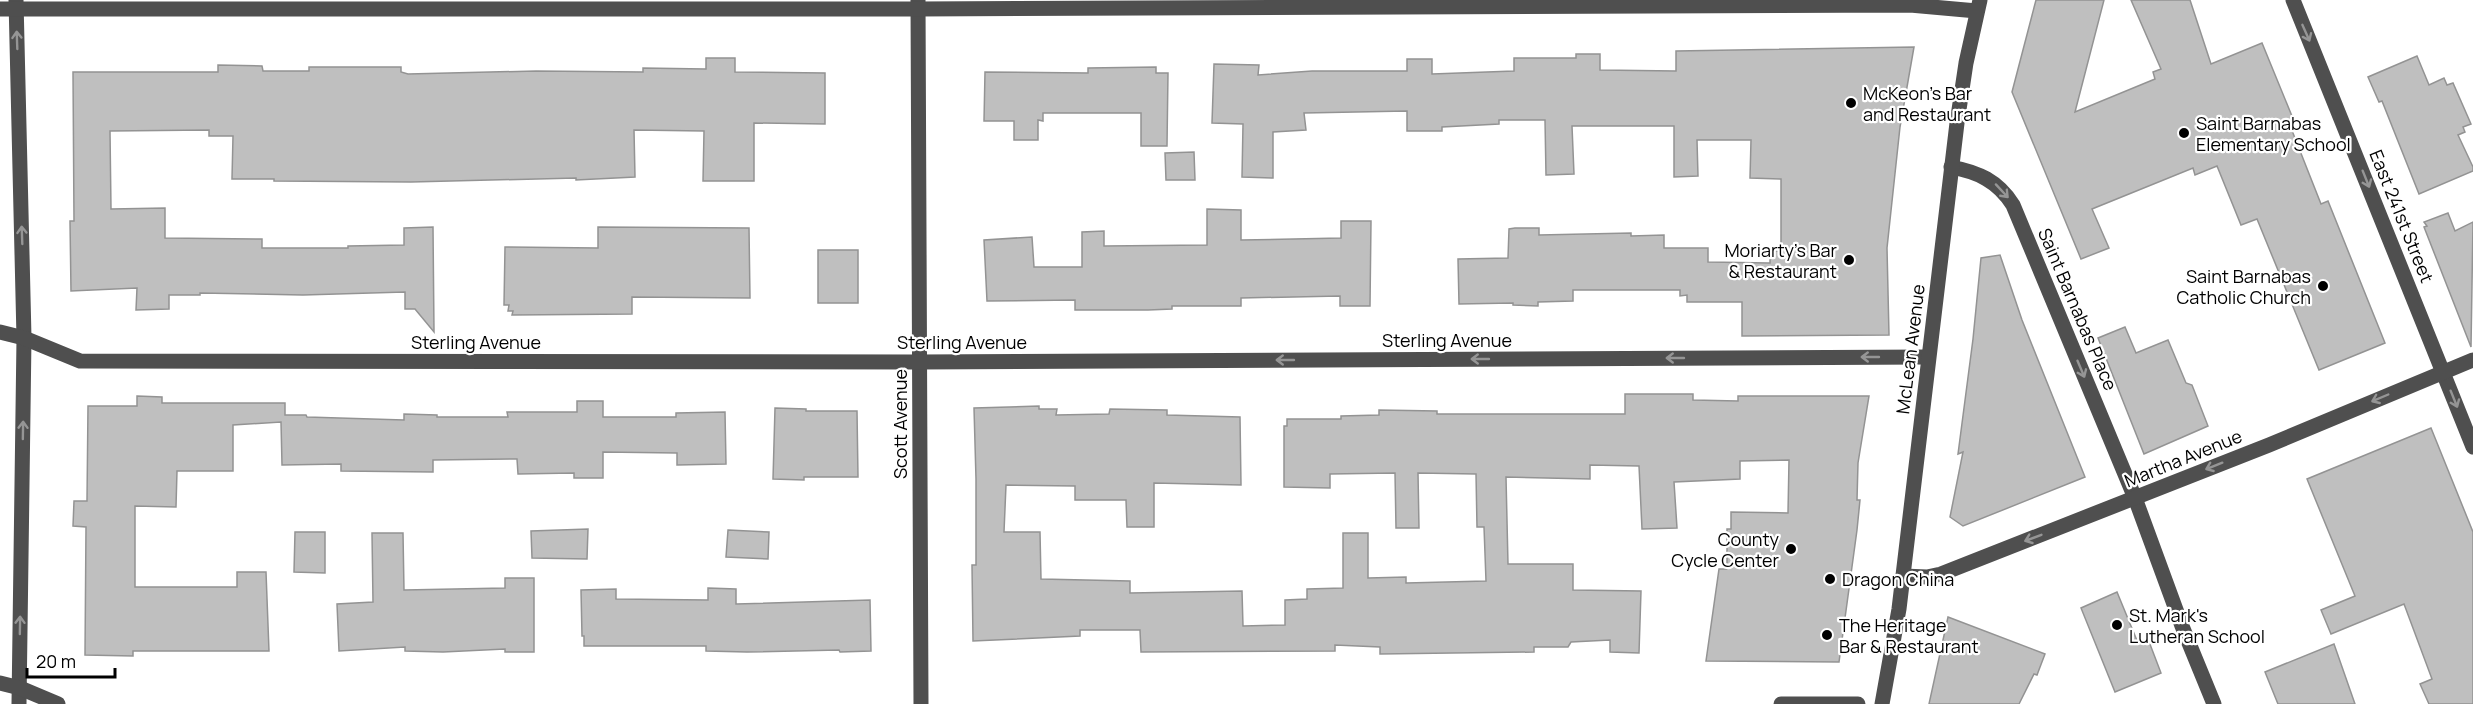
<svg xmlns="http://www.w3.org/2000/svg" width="2473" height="704" viewBox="0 0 2473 704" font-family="Manrope,sans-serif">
<rect width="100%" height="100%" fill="#fff"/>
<g fill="#bfbfbf" stroke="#939393" stroke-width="1.5">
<path d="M2036,0H2104L2075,112L2155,79L2153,72L2161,69L2131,0H2190L2211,64L2262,43L2294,121L2289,123L2321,204L2328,201L2385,343L2319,370L2257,219L2241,225L2217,166L2195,175L2193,168L2092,209L2109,248L2081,259L2012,92Z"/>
<path d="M1914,47L1900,127L1887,248L1889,335L1742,336V302H1687V295L1680,296V290H1573V301L1538,302V306L1513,305V303L1459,304L1458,259L1508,258L1509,229L1515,228H1539V235L1631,233V236L1664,235V248H1708V262L1770,263V251H1781V179L1750,178L1751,140H1697L1698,176L1674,177V126H1572L1574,174L1546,175L1545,120H1499V124L1442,127V131H1407V111L1304,113L1306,130L1273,132V178L1242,177L1243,124L1212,123L1214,64L1259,65L1258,75L1312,71H1407V59H1432V74L1514,71V58H1576V54H1600V70L1676,71V51Z"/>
<path d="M2417,56L2429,85L2444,78L2447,85L2453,83L2471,124L2463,127L2465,132L2458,135L2473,167V171L2419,194L2382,101L2379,102L2368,77Z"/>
<path d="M706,58H735V72L825,73V124L754,123V181H703L704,131L634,130L635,177L576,180V178L411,182L274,181V179H232L233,136H209V130L110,131L111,209L165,208V238L262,239V248H348V246L404,245V228L433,227L434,332L415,309H405V292L303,295L200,293V295H169V309L136,310L137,288L71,291L70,221H74L73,72H218V65L262,66L263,71H309V67H401V72L408,74L536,71L643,72V68L706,69Z"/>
<path d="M1156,67V73H1168L1167,146H1141V113H1043V121L1038,120V140H1014V121H984L985,72L1088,73V68Z"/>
<path d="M1194,152L1195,180H1166L1165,153Z"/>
<path d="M1207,209L1241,210V240L1341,238V221H1371L1370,306H1340V296L1241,298V306H1172V309L1148,310H1075V300L987,301L984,240L1032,237L1034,267H1082V232L1104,231V246L1207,245Z"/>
<path d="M2448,213L2455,231L2473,222L2471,347L2424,227L2427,226L2424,222Z"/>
<path d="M598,227L749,228L750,298L632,297V314L512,315L513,311H508L509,305H504L505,247L598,248Z"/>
<rect x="818" y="250" width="40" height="53"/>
<path d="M2000,255L2022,320L2085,477L1963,526L1950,517L1963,452L1958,454L1973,339L1981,258Z"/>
<path d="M2125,327L2136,353L2168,340L2186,383L2192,385L2208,426L2144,454L2098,338Z"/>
<path d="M1625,394H1693V400L1738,401V396H1869L1858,463L1857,500H1860L1857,530L1839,662L1706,661L1719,569H1727V529H1731V512L1788,513L1789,460L1740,461V479L1674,482L1677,528L1642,529L1639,466L1590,465V479L1506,477L1508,564H1573V590L1641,591L1639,653L1610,652V640L1571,642L1568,647H1534V652L1380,654V647L1335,645V651L1141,652L1140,630H1080V636L973,641L972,565H976V479L974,408L1039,406V409H1057L1056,415L1109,414L1110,409L1167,410V415L1240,417L1241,485L1154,483V527H1127L1126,500H1075V486L1006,485L1004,532H1040L1041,579L1130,581V593L1242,591L1243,626L1285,625V600L1307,599V589L1343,588V533H1368V578L1406,577V583L1486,581L1484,527H1477L1476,474L1418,473L1419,528H1396L1395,473L1330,474V488L1284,487V426H1287V419H1341V416L1379,415V410L1437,411V414H1625Z"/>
<path d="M137,396L162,397V403H285V415H306L307,417L404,420V414L437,415V417H508L507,412H577V401H603V417H676V413L725,412L726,464L677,465V453L603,452V478H574V473L518,474L517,459L433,460V472L341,471V464L282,465L281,422L233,425V471H177L176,507L135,506V587H237V572H266L269,651H133V656L85,655L86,527L73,526L74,501H87L88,406H137Z"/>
<path d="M775,408L806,409V411H857L858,477H804V480L773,479Z"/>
<path d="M2431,428L2473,532V704H2429L2420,684L2432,679L2404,604L2331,634L2321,610L2355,596L2307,479Z"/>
<path d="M588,529L587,559L532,558L531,531Z"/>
<path d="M728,530L769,532L768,559L726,557Z"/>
<path d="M295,532H325V573L294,572Z"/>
<path d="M372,533H403L404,590L505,588V578H534V652H505V649L443,652L405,651V647L339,651L337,604L373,602Z"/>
<path d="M708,588L736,589V604L870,600L871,651L840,652L839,650L747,652L706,651V646H584V636H582L581,590L616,589V599L708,600Z"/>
<path d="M2117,592L2138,643L2148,639L2161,673L2115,692L2081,608Z"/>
<path d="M1948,617L2045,654L2037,675L2034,674L2019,704H1929Z"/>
<path d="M2334,644L2355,704H2278L2265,672Z"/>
</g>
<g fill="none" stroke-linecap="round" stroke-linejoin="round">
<g stroke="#4f4f4f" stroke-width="15">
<path d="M16,0L24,338L19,704"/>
<path d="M918,0L921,704"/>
<path d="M2293,0L2473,447"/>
<path d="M0,9H918L1910,5L1977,11"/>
<path d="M1951,167C1978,172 1998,181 2013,205L2135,498L2182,626L2214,704"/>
<path d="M0,332L24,338L80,361L919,362L1928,357"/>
<path d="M1903,576L1927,577L1941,574L2269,445L2473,360"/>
<path d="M0,683L20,688L58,704"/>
<path d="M1781,704H1858"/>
<path d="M1882,704L1899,609L1957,123L1966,63L1980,0"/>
</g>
</g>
<defs><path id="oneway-shaft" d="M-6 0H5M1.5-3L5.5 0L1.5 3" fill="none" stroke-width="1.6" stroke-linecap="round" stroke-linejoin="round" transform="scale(1.5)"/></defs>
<g stroke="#959595">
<use href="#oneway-shaft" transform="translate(2306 33) rotate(66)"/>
<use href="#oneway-shaft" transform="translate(17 40) rotate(-92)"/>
<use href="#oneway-shaft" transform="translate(2366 179) rotate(68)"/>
<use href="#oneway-shaft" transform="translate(2002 191) rotate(47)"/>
<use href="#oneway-shaft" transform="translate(22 235) rotate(-92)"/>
<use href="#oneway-shaft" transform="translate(1870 357) rotate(180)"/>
<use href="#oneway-shaft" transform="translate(1675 358) rotate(180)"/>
<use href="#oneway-shaft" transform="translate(1480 359) rotate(180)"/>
<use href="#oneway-shaft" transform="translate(1285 360) rotate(180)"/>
<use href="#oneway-shaft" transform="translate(2081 369) rotate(67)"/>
<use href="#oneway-shaft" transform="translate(2380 398) rotate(157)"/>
<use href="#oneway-shaft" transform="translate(2454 399) rotate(68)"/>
<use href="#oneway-shaft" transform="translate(23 430) rotate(-89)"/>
<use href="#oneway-shaft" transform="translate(2214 466) rotate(158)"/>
<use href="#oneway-shaft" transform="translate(2033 538) rotate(159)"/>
<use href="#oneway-shaft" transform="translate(20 625) rotate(-89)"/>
</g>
<g fill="#000" stroke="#fff" stroke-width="2">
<circle cx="1851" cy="103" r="6"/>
<circle cx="2184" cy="133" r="6"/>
<circle cx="1849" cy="260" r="6"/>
<circle cx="2323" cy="286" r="6"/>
<circle cx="1791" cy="549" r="6"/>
<circle cx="1830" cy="579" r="6"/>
<circle cx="2117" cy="625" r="6"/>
<circle cx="1827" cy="635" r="6"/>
</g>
<g text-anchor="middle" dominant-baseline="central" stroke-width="4.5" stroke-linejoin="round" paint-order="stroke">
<g font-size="18" fill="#000" stroke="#fff" text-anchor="start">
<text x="1863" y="93">McKeon's Bar<tspan x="1863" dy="21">and Restaurant</tspan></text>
<text x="2196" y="123">Saint Barnabas<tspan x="2196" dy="21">Elementary School</tspan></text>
<text x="1837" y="250" text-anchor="end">Moriarty's Bar<tspan x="1837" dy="21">&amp; Restaurant</tspan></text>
<text x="2311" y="276" text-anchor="end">Saint Barnabas<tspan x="2311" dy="21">Catholic Church</tspan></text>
<text x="1779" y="539" text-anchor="end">County<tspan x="1779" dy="21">Cycle Center</tspan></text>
<text x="1842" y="579">Dragon China</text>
<text x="2129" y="615">St. Mark's<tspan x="2129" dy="21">Lutheran School</tspan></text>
<text x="1839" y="625">The Heritage<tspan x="1839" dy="21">Bar &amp; Restaurant</tspan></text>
</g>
<g font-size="18" fill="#000" stroke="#fff">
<text transform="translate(2402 216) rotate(68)">East 241st Street</text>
<text transform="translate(2078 309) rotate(67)">Saint Barnabas Place</text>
<text x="1447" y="340">Sterling Avenue</text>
<text x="476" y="342">Sterling Avenue</text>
<text x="962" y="342">Sterling Avenue</text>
<text transform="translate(1910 349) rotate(-83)">McLean Avenue</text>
<text transform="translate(900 424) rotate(-90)">Scott Avenue</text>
<text transform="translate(2183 458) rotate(-22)">Martha Avenue</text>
</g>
</g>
<path d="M27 668v9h88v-9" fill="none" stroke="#000000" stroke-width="3"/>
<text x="36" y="668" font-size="18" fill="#000000" stroke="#ffffff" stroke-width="4.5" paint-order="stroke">20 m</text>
</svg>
